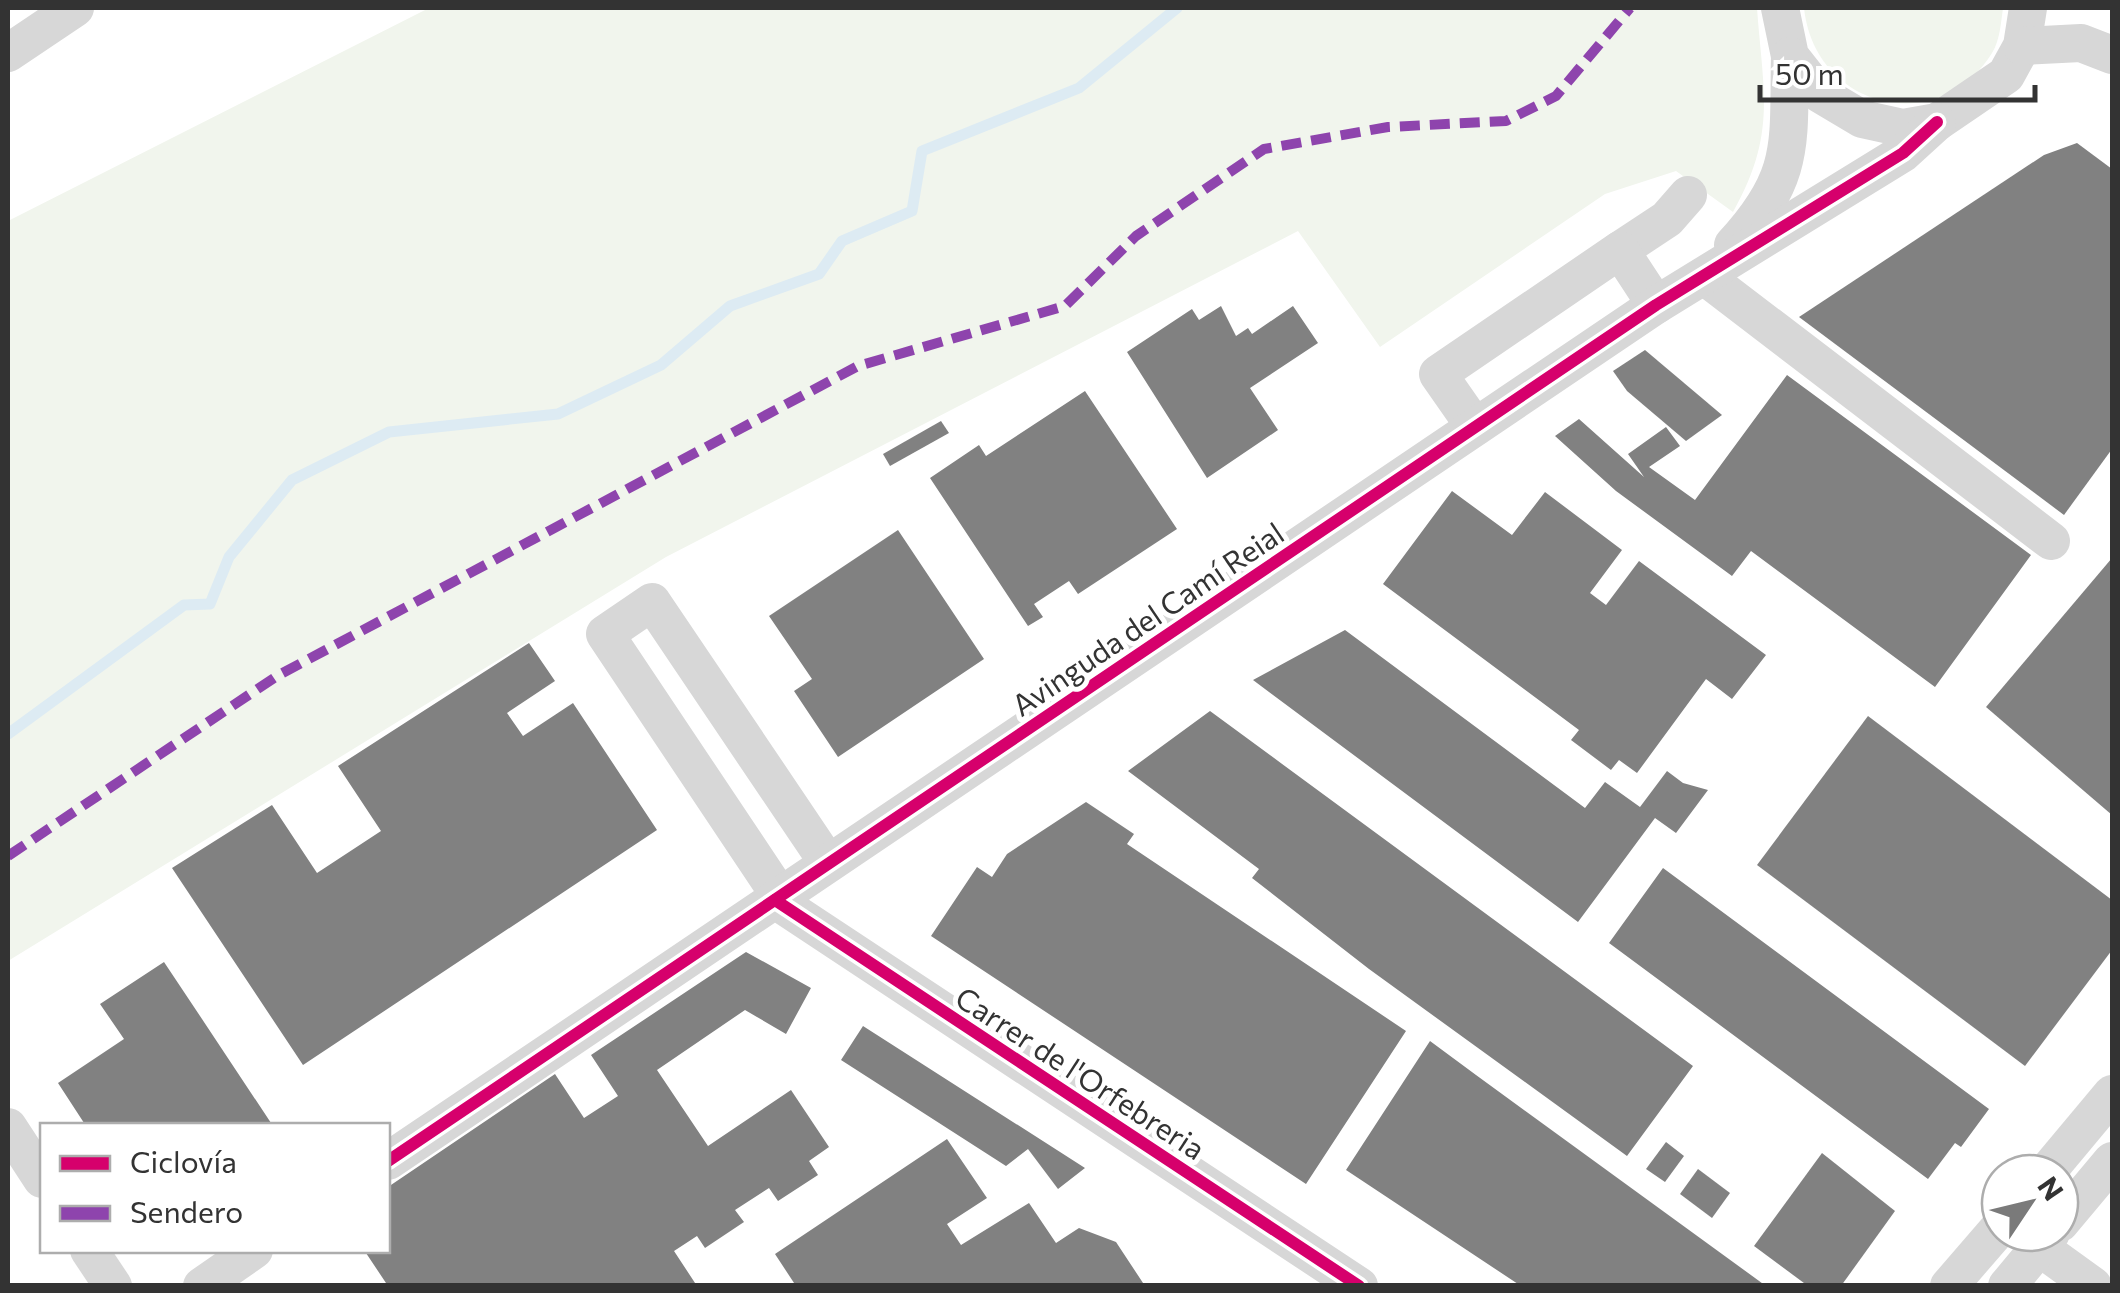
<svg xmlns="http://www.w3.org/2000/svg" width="2120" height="1293" viewBox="0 0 2120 1293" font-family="Commissioner,sans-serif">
<rect width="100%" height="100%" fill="#fff"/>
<g fill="#f1f5ed">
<path d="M429,8H1757C1763,92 1777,134 1733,212L1676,171L1605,194L1380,347L1298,231L666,557L8,961V221Z"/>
<path d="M1804,8H2003C2001,22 2000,40 1992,53C1939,139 1815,109 1804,8Z"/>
</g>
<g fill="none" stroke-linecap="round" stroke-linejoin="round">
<path stroke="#ddebf3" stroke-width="11" d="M8,734L184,605L210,604L229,557L292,480L389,432L558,414L661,365L730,306L819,274L842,241L912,211L922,151L1079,88L1177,8"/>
</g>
<g fill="#818181">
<path d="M2077,143L2112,169V449L2064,515L1799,317L2044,155Z"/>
<path d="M1221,306L1236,336L1248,328L1252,334L1293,306L1318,343L1250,388L1278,430L1207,478L1127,352L1192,309L1199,320Z"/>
<path d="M1645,350L1722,415L1686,441L1627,391L1613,371Z"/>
<path d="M1787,375L2031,555L1935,687L1751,551L1732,576L1616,491L1555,436L1579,419L1644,477L1628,454L1666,427L1680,446L1649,467L1695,500Z"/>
<path d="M1085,391L1177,529L1078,594L1069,581L1034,604L1043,617L1028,626L930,478L979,445L986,456Z"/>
<path d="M941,421L949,433L890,466L883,454Z"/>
<path d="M1452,491L1512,535L1545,492L1622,550L1590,593L1606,605L1639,561L1766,655L1732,699L1706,679L1637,773L1619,760L1611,770L1571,740L1579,730L1383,584Z"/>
<path d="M898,530L984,659L838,757L794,691L812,679L769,616Z"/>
<path d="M2112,558V815L1986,707Z"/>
<path d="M1345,630L1585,808L1605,782L1640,807L1667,771L1683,783L1708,790L1676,833L1655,818L1578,922L1253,680Z"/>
<path d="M529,643L555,681L507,713L523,736L573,703L657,830L303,1065L172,868L272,805L317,873L381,831L338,766Z"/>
<path d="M1210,711L1693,1066L1627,1156L1369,969L1252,878L1259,869L1128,771Z"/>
<path d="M1868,716L2112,900V950L2025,1066L1757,865Z"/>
<path d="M1086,802L1134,834L1127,844L1406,1031L1306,1184L931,936L977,867L992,877L1007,854Z"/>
<path d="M1663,868L1989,1109L1961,1147L1955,1143L1928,1179L1609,943Z"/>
<path d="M746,952L811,988L786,1034L745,1010L657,1070L708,1146L791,1090L829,1147L809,1161L818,1175L778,1201L769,1188L735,1210L744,1222L705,1248L697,1236L674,1251L697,1286H388L364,1250H388V1187L555,1074L584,1118L618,1096L591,1055Z"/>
<path d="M164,962L202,1019L273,1126H86L58,1083L124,1039L100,1004Z"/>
<path d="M863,1026L1085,1168L1058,1189L1028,1149L1006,1166L841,1060Z"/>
<path d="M1430,1041L1476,1075L1766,1286H1521L1346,1170Z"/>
<path d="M947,1139L987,1198L947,1224L961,1245L1029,1203L1056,1243L1079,1228L1116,1242L1145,1286H796L775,1254Z"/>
<path d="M1666,1142L1684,1156L1665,1182L1646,1169Z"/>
<path d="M1822,1153L1895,1211L1841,1286H1808L1754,1246Z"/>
<path d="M1698,1169L1730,1193L1712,1218L1680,1194Z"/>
</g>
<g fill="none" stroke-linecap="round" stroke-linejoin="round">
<g stroke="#d7d7d7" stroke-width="38">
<path d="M1780,8L1790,56L1820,94L1862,119L1903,128L1937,122L2006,75L2022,46L2028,8"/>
<path d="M2022,46L2081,43L2112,55"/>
<path d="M8,53L75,8"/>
<path d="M1733,245C1797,176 1788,144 1790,56"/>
<path d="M1620,250L1667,219L1688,195"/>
<path d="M1704,276L2051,541"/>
<path d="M1475,427L1438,374L1620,250L1656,305"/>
<path d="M780,896L605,634L652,602L828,863"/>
<path d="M775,900L1359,1286"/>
<path d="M8,1127L42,1179"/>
<path d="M388,1161L1656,305L1903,153L1937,122"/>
<path d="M2046,1173L2112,1094"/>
<path d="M2060,1223L2112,1161"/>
<path d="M2039,1247L2093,1286"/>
<path d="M89,1250L113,1286"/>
<path d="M202,1286L254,1250"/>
<path d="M1949,1286L2000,1227"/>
<path d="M2007,1286L2051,1233"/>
</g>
<path stroke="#8e44ad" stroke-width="10" stroke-dasharray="20 10" stroke-linecap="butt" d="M8,856L277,676L858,366L1065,306L1136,236L1264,149L1388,127L1506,121L1556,96L1630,8"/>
<g stroke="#fff" stroke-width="19">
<g id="cycleway">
<path d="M775,900L1359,1286"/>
<path d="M388,1161L1656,305L1903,153L1937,122"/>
</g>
</g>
<use href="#cycleway" stroke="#d6006c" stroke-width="12"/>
</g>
<g text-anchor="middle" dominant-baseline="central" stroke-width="10" stroke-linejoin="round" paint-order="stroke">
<g font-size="30" fill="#333" stroke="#fff">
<text transform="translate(1147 618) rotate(-34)">Avinguda del Camí Reial</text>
<text transform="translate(1081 1072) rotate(33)">Carrer de l'Orfebreria</text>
</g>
</g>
<rect width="2120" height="1293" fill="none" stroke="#333333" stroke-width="20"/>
<rect x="40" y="1123" width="350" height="130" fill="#ffffff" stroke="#adadad" stroke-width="2.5"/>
<rect x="60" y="1156" width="50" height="15" fill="#d6006c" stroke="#adadad" stroke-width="2.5"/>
<text x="130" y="1173" font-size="30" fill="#333333">Ciclovía</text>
<rect x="60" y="1206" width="50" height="15" fill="#8e44ad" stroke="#adadad" stroke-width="2.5"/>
<text x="130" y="1223" font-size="30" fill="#333333">Sendero</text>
<g transform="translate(2030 1203) rotate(55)"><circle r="48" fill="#ffffff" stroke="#adadad" stroke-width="2.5"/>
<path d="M0-8L18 38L0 25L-18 38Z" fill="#7a7a7a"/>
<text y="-15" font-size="28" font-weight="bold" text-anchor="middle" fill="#333333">N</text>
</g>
<path d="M1760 85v15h275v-15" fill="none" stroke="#333333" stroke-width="5"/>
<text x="1775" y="85" font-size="30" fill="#333333" stroke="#ffffff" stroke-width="8" paint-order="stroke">50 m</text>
</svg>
